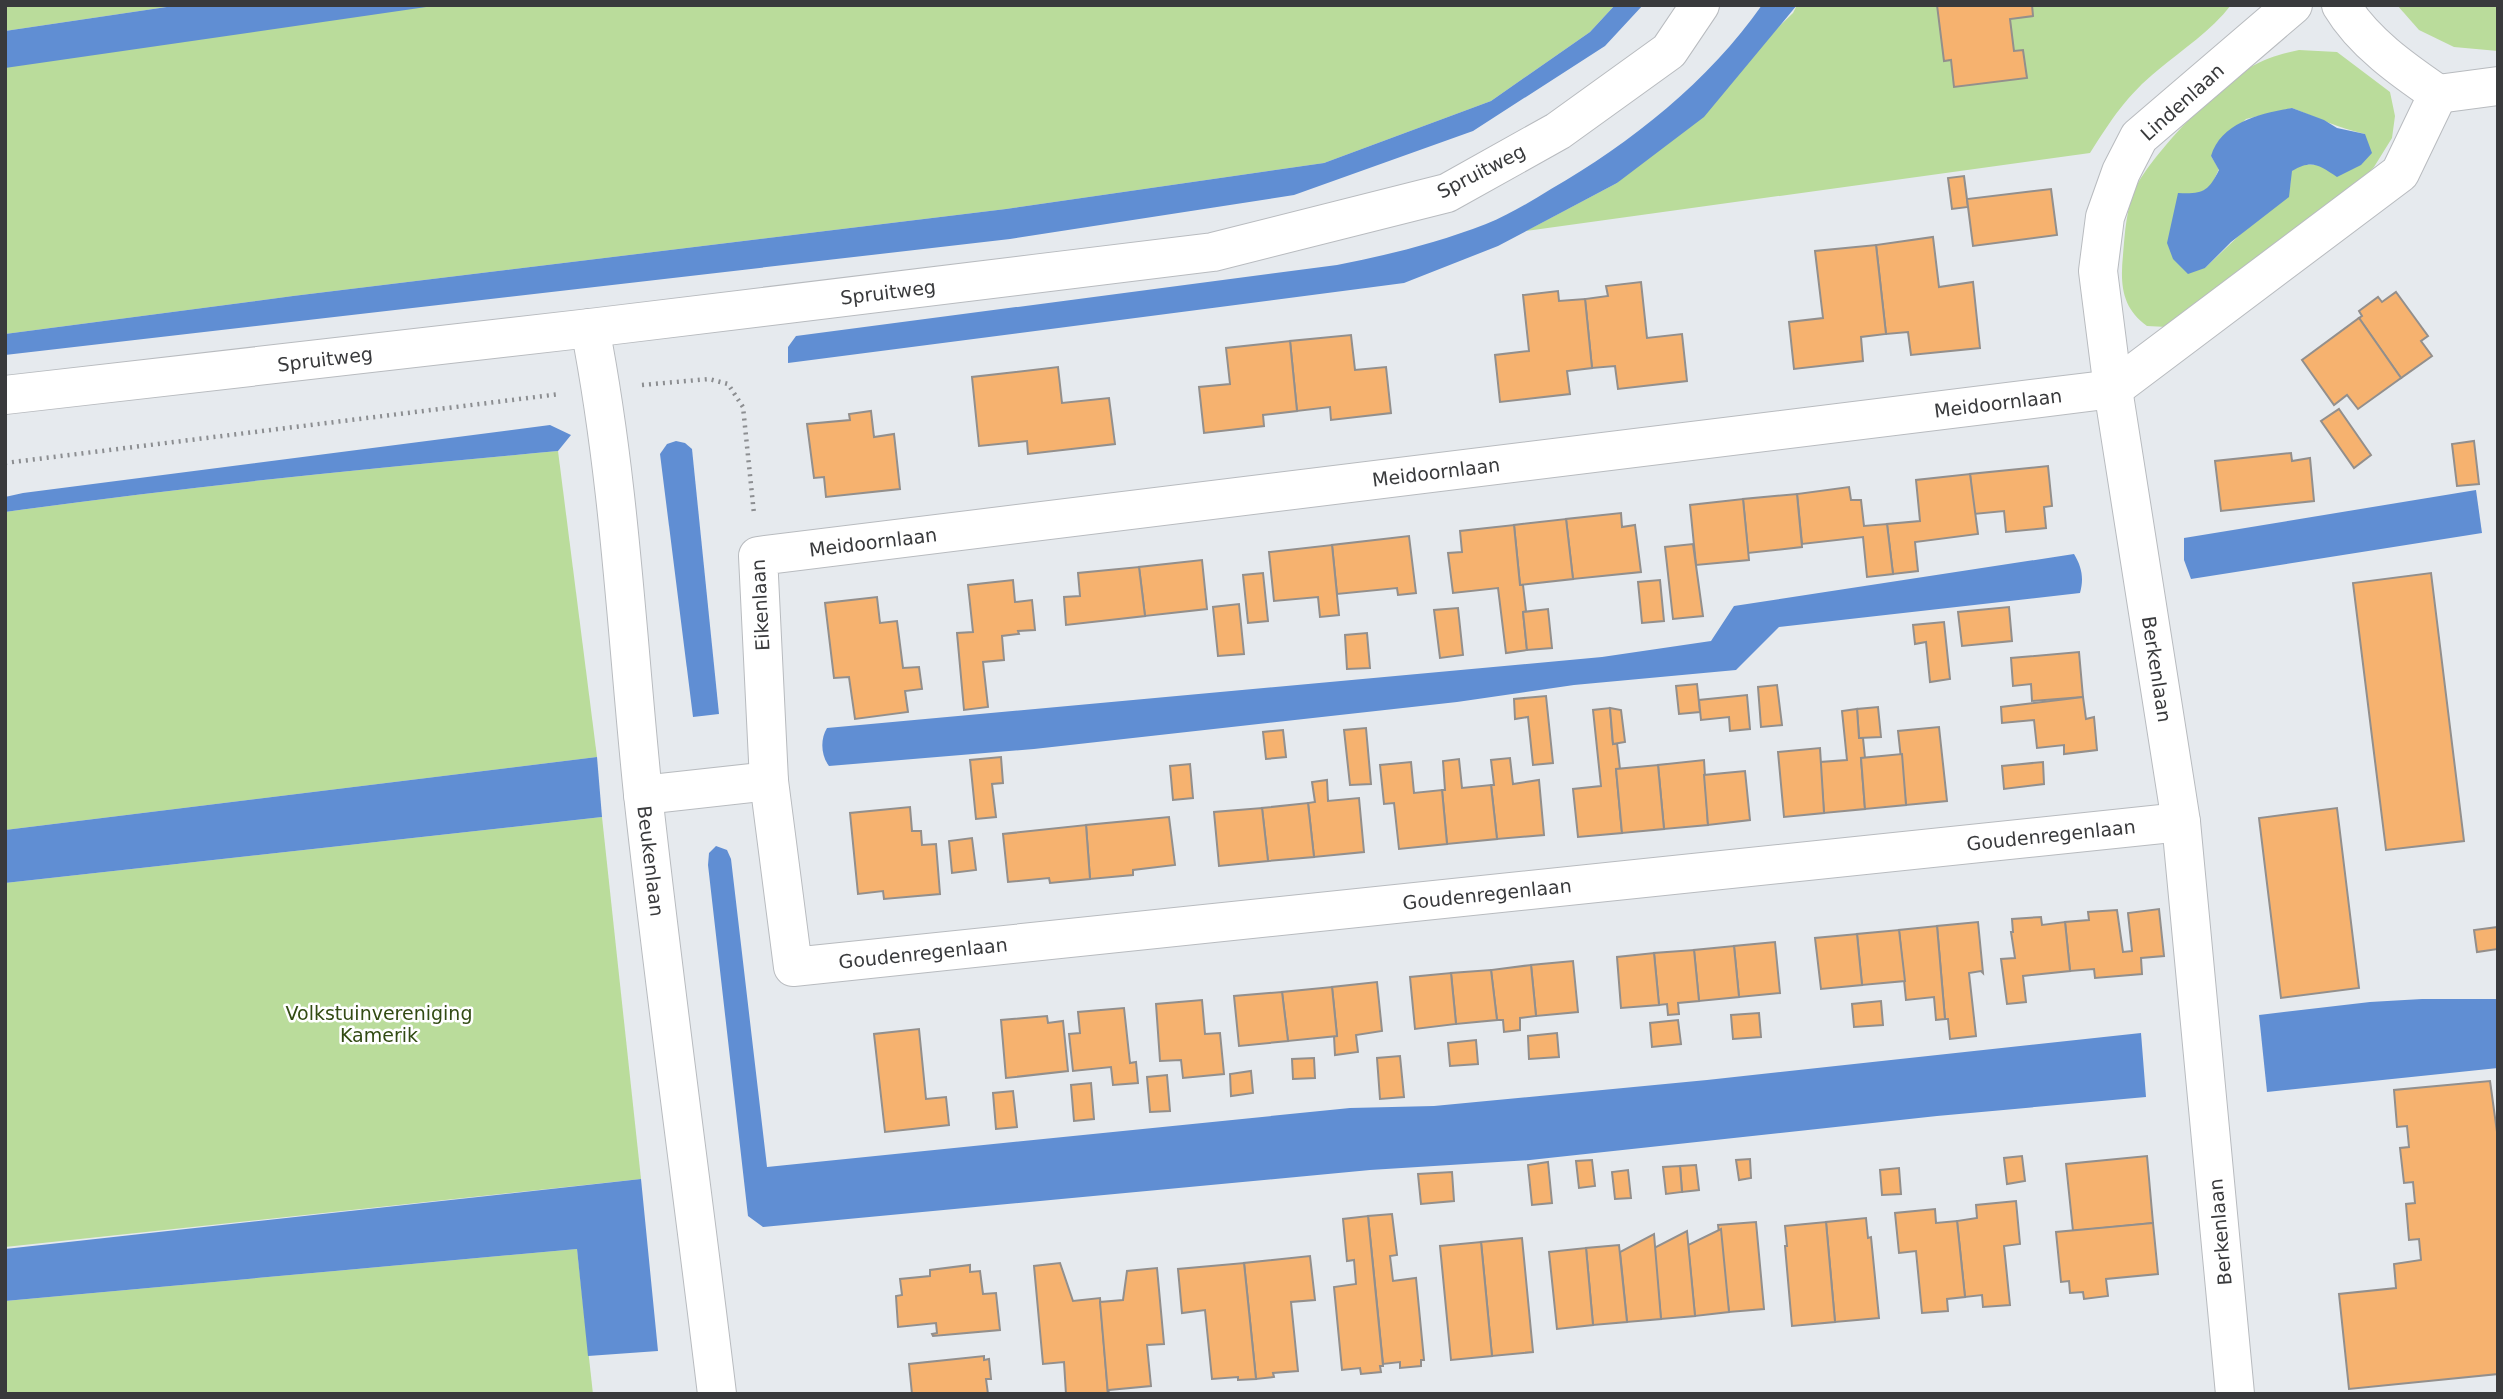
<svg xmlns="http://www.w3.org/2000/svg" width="2503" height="1399" viewBox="0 0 2503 1399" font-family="'DejaVu Sans',sans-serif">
<rect width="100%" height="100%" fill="#e6eaee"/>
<g fill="#badc9b" fill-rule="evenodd">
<path d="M5,5H180L5,31Z"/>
<path d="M430,5H1615L1590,32L1491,101L1324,163L1006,209L293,296L5,334V67Z"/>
<path d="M1797,5H2231C2211,31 2183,49 2158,70C2127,95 2111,120 2090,153L1526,231L1617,183L1793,13Z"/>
<path d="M2397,5H2498V51L2454,47L2419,30Z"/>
<path d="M2299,50L2337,52L2390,92L2395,116L2392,138L2374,167L2351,192L2167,327L2147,326C2122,308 2120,285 2123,255C2125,233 2126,208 2136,187C2152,155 2218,85 2249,68C2266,58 2281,54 2299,50ZM2292,108C2318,118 2338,128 2365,134L2318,165L2303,164L2291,171L2290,187L2205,268L2198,194L2211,186L2219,169L2211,156L2246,119Z"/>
<path d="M558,451L597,757L5,830V512C189,486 374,468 558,451Z"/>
<path d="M602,817L641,1179L5,1247V883Z"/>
<path d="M577,1249L593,1394H5V1301Z"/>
</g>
<g fill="#608ed3">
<path d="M180,5H440L5,68V31Z"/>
<path d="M1615,5H1643L1605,46L1473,131L1294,195L1010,239L5,355V334L293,296L1006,209L1324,163L1491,101L1590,32Z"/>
<path d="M1762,5H1797L1704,117L1617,183L1498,246L1404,283L788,363V347L796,336L1337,265C1388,255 1437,243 1486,224C1508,215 1530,202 1551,189C1631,143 1709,81 1762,5Z"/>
<path d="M2292,108L2324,120L2337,128L2365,134L2372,153L2361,165L2337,177C2319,165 2312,159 2292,171L2289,197L2231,242L2205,268L2188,274L2173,259L2167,243L2178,193C2203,194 2208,192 2219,170L2211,156C2221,122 2261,113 2292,108Z"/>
<path d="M550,425L571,435L558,451C374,468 189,486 5,512V497L23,493Z"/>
<path d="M676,441L685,443L692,449L719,714L693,717L660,454L667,444Z"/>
<path d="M2476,490L2482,533L2191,579L2184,560V538Z"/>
<path d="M2074,554C2082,567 2084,579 2080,593L1779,627L1736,670L1574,685L1457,702L1034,749L829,766C821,756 820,739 827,728L1602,657L1711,641L1734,606Z"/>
<path d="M597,757L602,817L5,883V830Z"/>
<path d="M716,846L727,850L731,859L767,1167L1350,1108L1434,1106L1707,1080L2141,1033L2146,1097L1937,1116L1530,1160L1370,1170L763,1227L748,1216L708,865L709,853Z"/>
<path d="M2422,999H2498V1068L2267,1092L2259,1015L2370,1002Z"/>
<path d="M641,1179L658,1351L588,1356L577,1249L5,1301V1249Z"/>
</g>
<g fill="#f6b26f" stroke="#938f8c" stroke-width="2">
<path d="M1937,5H2032L2033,16L2010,19L2014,51L2023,50L2027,78L1954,87L1951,60L1944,61Z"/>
<path d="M1964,176L1968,207L1952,209L1948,178Z"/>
<path d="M2051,189L2057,235L1973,246L1967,199Z"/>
<path d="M1933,237L1939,287L1973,282L1980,348L1911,355L1908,332L1886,334L1876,245Z"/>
<path d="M1876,245L1886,334L1861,337L1863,361L1794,369L1789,322L1823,318L1815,251Z"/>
<path d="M1641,282L1647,338L1682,334L1687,381L1618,389L1615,366L1592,368L1585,299L1608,296L1606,286Z"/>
<path d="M1558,291L1559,301L1585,299L1592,368L1567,371L1570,394L1500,402L1495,355L1529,351L1523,295Z"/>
<path d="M2396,292L2428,336L2421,341L2432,356L2401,378L2359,318L2362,316L2359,311L2378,297L2382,302Z"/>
<path d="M2359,318L2401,378L2358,409L2347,395L2334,405L2302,360Z"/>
<path d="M1351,335L1355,370L1386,367L1391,413L1331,420L1330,407L1297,411L1290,341Z"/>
<path d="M1290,341L1297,411L1263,415L1264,426L1204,433L1199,387L1230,384L1226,348Z"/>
<path d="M1058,367L1062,403L1109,398L1115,444L1028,454L1027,441L979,446L972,377Z"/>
<path d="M2339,409L2371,455L2354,468L2321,421Z"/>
<path d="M871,411L874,437L894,434L900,489L826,497L824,477L814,478L807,424L850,420L849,414Z"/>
<path d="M2474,441L2479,484L2457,486L2452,444Z"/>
<path d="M2291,453L2292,461L2310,458L2314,501L2221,511L2215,461Z"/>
<path d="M2048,466L2052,506L2044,507L2046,528L2006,532L2004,511L1974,514L1970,474Z"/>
<path d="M1970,474L1978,534L1915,542L1918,571L1893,574L1887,524L1920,521L1916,480Z"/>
<path d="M1849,487L1851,500H1861L1864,526L1887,524L1893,574L1867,577L1863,537L1802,544L1797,494Z"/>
<path d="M1797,494L1802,547L1748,553L1743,499Z"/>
<path d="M1743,499L1749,560L1696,565L1690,505Z"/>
<path d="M1621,513L1622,527L1635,525L1641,572L1573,579L1566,519Z"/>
<path d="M1566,519L1573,579L1520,585L1514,525Z"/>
<path d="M1514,525L1520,585H1523L1526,611L1523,612L1527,650L1506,653L1498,588L1453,593L1448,553L1462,552L1460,531Z"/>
<path d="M1409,536L1416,593L1398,595L1397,588L1337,594L1332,545Z"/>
<path d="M1693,544L1703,616L1673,619L1665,547Z"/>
<path d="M1332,545L1339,615L1320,617L1318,597L1274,601L1269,552Z"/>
<path d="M1202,560L1207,609L1145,616L1139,567Z"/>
<path d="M1139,567L1145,616L1066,625L1064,597L1080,596L1078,573Z"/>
<path d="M1263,573L1268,621L1248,623L1243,575Z"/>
<path d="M2431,573L2464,841L2386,850L2353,583Z"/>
<path d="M1013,580L1015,602L1032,600L1035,630L1018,631L1019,634L1002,636L1004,660L983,662L988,707L964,710L957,633L973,632L968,585Z"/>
<path d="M1660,580L1664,621L1642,623L1638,582Z"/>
<path d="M877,597L880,623L897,621L903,668L919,667L922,689L905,691L908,712L855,719L849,677L834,678L825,603Z"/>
<path d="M1239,604L1244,654L1218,656L1213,607Z"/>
<path d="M2009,607L2012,641L1962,646L1958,612Z"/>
<path d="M1458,608L1463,655L1440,658L1434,610Z"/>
<path d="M1548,609L1552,648L1527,650L1523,612Z"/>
<path d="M1944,622L1950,679L1930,682L1926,642L1915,644L1913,625Z"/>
<path d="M1367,633L1370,668L1347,669L1345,635Z"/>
<path d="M2079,652L2083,697L2032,701L2031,684L2013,686L2011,658Z"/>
<path d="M1697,684L1700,712L1679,714L1676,686Z"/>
<path d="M1777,685L1782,725L1761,727L1758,687Z"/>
<path d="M1747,695L1750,729L1730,731L1729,717L1701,720L1699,700Z"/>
<path d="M1546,696L1553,763L1533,765L1528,717L1515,719L1514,699Z"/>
<path d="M2083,697L2086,719L2094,717L2097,750L2064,754V745L2037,748L2034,720L2002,723L2001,707Z"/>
<path d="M1878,707L1881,737L1859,738L1857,709Z"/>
<path d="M1610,708L1613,744L1617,743L1620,769H1616L1622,833L1578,837L1573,789L1601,786L1593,710Z"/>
<path d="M1610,708L1621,710L1625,742L1613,744Z"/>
<path d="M1857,709L1859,738H1863L1865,758H1861L1865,809L1824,813L1820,762L1847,760L1842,711Z"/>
<path d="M1939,727L1947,801L1906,805L1898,731Z"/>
<path d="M1366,728L1371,784L1350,785L1344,730Z"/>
<path d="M1283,730L1286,757L1266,759L1263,732Z"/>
<path d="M1820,748L1824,813L1784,817L1778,752Z"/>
<path d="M1902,754L1906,805L1865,809L1861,758Z"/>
<path d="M1001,757L1003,783L992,784L996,817L976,819L970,760Z"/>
<path d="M1510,758L1513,784L1539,780L1544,835L1497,839L1491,785H1494L1491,760Z"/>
<path d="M1459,759L1462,788L1491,785L1497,839L1447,844L1442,790H1445L1443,761Z"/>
<path d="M1704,760L1708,825L1664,829L1658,765Z"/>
<path d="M1411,762L1414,793L1442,790L1447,844L1399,849L1394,803L1384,804L1380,765Z"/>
<path d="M2043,762L2044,784L2004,789L2002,766Z"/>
<path d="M1190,764L1193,798L1173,800L1170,766Z"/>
<path d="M1658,765L1664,829L1622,833L1616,769Z"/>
<path d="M1745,771L1750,820L1708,825L1704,775Z"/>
<path d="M1327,780L1328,801L1359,798L1364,852L1314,857L1308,803L1315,802L1312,782Z"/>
<path d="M1308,803L1314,857L1268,861L1262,808Z"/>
<path d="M910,807L912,831H921L922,845L936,844L940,894L884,899L883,891L858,894L850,813Z"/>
<path d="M1262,808L1268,861L1219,866L1214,812Z"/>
<path d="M2337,808L2359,988L2281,998L2259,818Z"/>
<path d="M1169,817L1175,865L1133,870V875L1090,879L1086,825Z"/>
<path d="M1086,825L1090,879L1050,883L1049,878L1008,882L1003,834Z"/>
<path d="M972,838L976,870L952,873L949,841Z"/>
<path d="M2159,909L2164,956L2141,958L2142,974L2095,978L2094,969L2070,971L2065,922L2089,920L2088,912L2117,910L2123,952L2132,951L2128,913Z"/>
<path d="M2041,917L2042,925L2065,922L2070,971L2023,976L2026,1002L2007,1004L2001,959L2015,958L2011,932H2013L2012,919Z"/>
<path d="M1978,922L1983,973L1981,971L1969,973L1976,1036L1950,1039L1948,1019H1945L1937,926Z"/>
<path d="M1937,926L1945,1019L1936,1020L1934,997L1906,1000L1899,930Z"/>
<path d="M2498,927V949L2477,952L2474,930Z"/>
<path d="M1899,930L1905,981L1862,985L1857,934Z"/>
<path d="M1857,934L1862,985L1821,989L1815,938Z"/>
<path d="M1775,942L1780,993L1739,997L1734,946Z"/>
<path d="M1734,946L1739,997L1699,1001L1694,950Z"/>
<path d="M1694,950L1699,1001L1678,1003L1679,1014L1668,1015L1667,1004L1659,1005L1654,953Z"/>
<path d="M1654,953L1659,1005L1621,1008L1617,957Z"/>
<path d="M1573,961L1578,1012L1536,1016L1531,965Z"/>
<path d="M1531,965L1536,1016L1520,1018V1030L1504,1032L1503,1020H1497L1491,970Z"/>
<path d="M1491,970L1497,1020L1456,1024L1451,973Z"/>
<path d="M1451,973L1456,1024L1415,1029L1410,977Z"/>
<path d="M1377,982L1382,1031L1356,1035L1358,1052L1335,1055L1334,1036H1337L1332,987Z"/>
<path d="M1332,987L1337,1036L1288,1041L1282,992Z"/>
<path d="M1282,992L1288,1041L1239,1046L1234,996Z"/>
<path d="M1202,1000L1205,1034L1220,1033L1224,1074L1183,1078L1181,1060L1160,1061L1156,1004Z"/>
<path d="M1881,1001L1883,1025L1854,1027L1852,1004Z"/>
<path d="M1124,1008L1130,1063L1136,1062L1138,1083L1113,1085L1111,1067L1073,1071L1069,1034L1080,1033L1078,1012Z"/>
<path d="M1759,1013L1761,1037L1733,1039L1731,1015Z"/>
<path d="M1047,1016L1048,1023L1063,1021L1068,1071L1006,1078L1001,1020Z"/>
<path d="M1678,1020L1681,1044L1652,1047L1650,1023Z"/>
<path d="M919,1029L926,1099L946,1097L949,1125L885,1132L874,1034Z"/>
<path d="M1557,1033L1559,1057L1529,1059L1528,1036Z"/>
<path d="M1476,1040L1478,1064L1450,1066L1448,1043Z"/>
<path d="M1400,1056L1404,1097L1380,1099L1377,1058Z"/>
<path d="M1314,1058L1315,1078L1293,1079L1292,1059Z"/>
<path d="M1251,1071L1253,1093L1231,1096L1230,1074Z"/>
<path d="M1167,1075L1170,1111L1150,1112L1147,1077Z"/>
<path d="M2490,1081L2498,1139V1374L2349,1389L2339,1294L2396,1288L2394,1264L2421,1260L2419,1239L2409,1240L2406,1204L2415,1203L2413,1182L2404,1183L2400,1148L2409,1147L2407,1126L2397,1127L2394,1090Z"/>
<path d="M1091,1083L1094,1119L1074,1121L1071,1085Z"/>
<path d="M1013,1091L1017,1127L996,1129L993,1093Z"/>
<path d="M2022,1156L2025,1181L2007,1184L2004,1158Z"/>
<path d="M2147,1156L2153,1223L2073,1231L2066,1164Z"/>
<path d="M1750,1159L1751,1178L1739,1180L1736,1160Z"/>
<path d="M1592,1160L1595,1186L1579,1188L1576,1161Z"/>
<path d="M1548,1162L1552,1203L1532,1205L1528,1165Z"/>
<path d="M1696,1165L1699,1190L1682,1192L1680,1166Z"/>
<path d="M1680,1166L1682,1192L1666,1194L1663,1167Z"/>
<path d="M1899,1168L1901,1194L1882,1195L1880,1170Z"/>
<path d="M1628,1170L1631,1198L1615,1199L1612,1172Z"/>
<path d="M1452,1172L1454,1201L1421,1204L1418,1174Z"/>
<path d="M2016,1201L2020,1244L2004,1246L2010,1305L1983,1307L1982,1295L1965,1297L1957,1221L1977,1218L1976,1205Z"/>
<path d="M1935,1209L1936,1223L1957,1221L1965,1297L1947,1299L1948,1311L1922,1313L1916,1251L1899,1253L1895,1213Z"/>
<path d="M1392,1214L1397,1255L1390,1256L1393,1281L1416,1278L1424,1360H1421V1366L1400,1368V1362L1383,1364L1368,1216Z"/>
<path d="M1368,1216L1383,1366H1380L1381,1372L1361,1374L1360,1368L1342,1370L1334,1287L1356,1284L1354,1260L1347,1261L1343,1219Z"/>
<path d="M1866,1218L1868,1238L1871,1237L1879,1318L1835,1322L1826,1222Z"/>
<path d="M1756,1222L1764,1309L1729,1312L1718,1225Z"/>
<path d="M1826,1222L1835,1322L1792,1326L1785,1246H1787L1785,1226Z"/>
<path d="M2153,1223L2158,1274L2106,1279L2108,1296L2084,1299L2083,1292L2070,1293L2069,1281L2061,1282L2056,1232Z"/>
<path d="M1721,1229L1729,1312L1695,1316L1688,1245Z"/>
<path d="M1687,1231L1695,1316L1661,1319L1654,1248Z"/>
<path d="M1654,1234L1661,1319L1627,1322L1620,1252Z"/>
<path d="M1522,1238L1533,1352L1492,1356L1481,1242Z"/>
<path d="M1481,1242L1492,1356L1451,1360L1440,1246Z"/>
<path d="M1619,1245L1627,1322L1593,1325L1586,1248Z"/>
<path d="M1586,1248L1593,1325L1557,1329L1549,1252Z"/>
<path d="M1310,1256L1315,1300L1291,1302L1298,1371L1273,1373L1274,1377L1256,1379L1244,1263Z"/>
<path d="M1060,1263L1073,1301L1100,1298L1108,1394H1066L1064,1362L1043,1364L1034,1266Z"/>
<path d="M1244,1263L1256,1379L1238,1380V1377L1212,1379L1205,1310L1182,1313L1178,1269Z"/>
<path d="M970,1265V1272L980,1271L983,1294L996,1293L1000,1330L933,1336L932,1334L937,1333L936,1323L898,1327L896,1296L902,1295L900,1279L930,1276V1270Z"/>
<path d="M1157,1268L1164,1344L1147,1345L1151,1386L1109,1390L1108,1394L1100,1302L1123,1300L1127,1271Z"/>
<path d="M984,1356V1360L989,1359L991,1379H986L988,1394H912L909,1364Z"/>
</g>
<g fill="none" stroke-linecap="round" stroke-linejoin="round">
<g stroke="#b8bbbf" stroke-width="40">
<g id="minor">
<path d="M2341,5C2363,42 2403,70 2438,94"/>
<path d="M2438,94L2498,86"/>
<path d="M590,328C620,482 627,639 643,794C665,994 693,1194 717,1394"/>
<path d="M643,795L769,781"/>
<path d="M2181,822L793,967L769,781L758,556L2113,389L2400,173L2438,94"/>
<path d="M2235,1394L2181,822L2113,389L2098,271L2105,217L2121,172L2139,137L2293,5"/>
</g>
</g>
<g stroke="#b8bbbf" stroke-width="40">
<path id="major" d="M5,395L590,328L1213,252L1447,193L1558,131L1669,51L1700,5"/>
</g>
<g stroke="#8c8e91" stroke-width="4.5" stroke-dasharray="2 5" stroke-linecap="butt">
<path d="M642,385L709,379L728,384L743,407L754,514"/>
<path d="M5,463L560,394"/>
</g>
<use href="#minor" stroke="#fff" stroke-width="38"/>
<use href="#major" stroke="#fff" stroke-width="38"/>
</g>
<g text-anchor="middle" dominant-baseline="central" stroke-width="5" stroke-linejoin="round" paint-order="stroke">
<g font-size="19" fill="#393a3c" stroke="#fff">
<text transform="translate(2182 102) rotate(-42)">Lindenlaan</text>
<text transform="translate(1481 171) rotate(-27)">Spruitweg</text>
<text transform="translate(888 292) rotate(-7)">Spruitweg</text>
<text transform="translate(325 359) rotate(-7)">Spruitweg</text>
<text transform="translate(1998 403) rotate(-7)">Meidoornlaan</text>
<text transform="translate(1436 472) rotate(-7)">Meidoornlaan</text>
<text transform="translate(873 542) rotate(-7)">Meidoornlaan</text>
<text transform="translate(760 605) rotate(-93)">Eikenlaan</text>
<text transform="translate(2157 669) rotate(81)">Berkenlaan</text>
<text transform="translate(2051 835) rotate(-6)">Goudenregenlaan</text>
<text transform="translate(651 861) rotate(83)">Beukenlaan</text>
<text transform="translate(1487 894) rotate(-6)">Goudenregenlaan</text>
<text transform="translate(923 953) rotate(-6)">Goudenregenlaan</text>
<text transform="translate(2220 1232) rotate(-95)">Berkenlaan</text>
</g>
<g font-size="19" fill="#324b13" stroke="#fff">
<text x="379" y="1013">Volkstuinvereniging<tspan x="379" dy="22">Kamerik</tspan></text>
</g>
</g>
<rect width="2503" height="1399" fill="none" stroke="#393a3c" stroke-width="14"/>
</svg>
